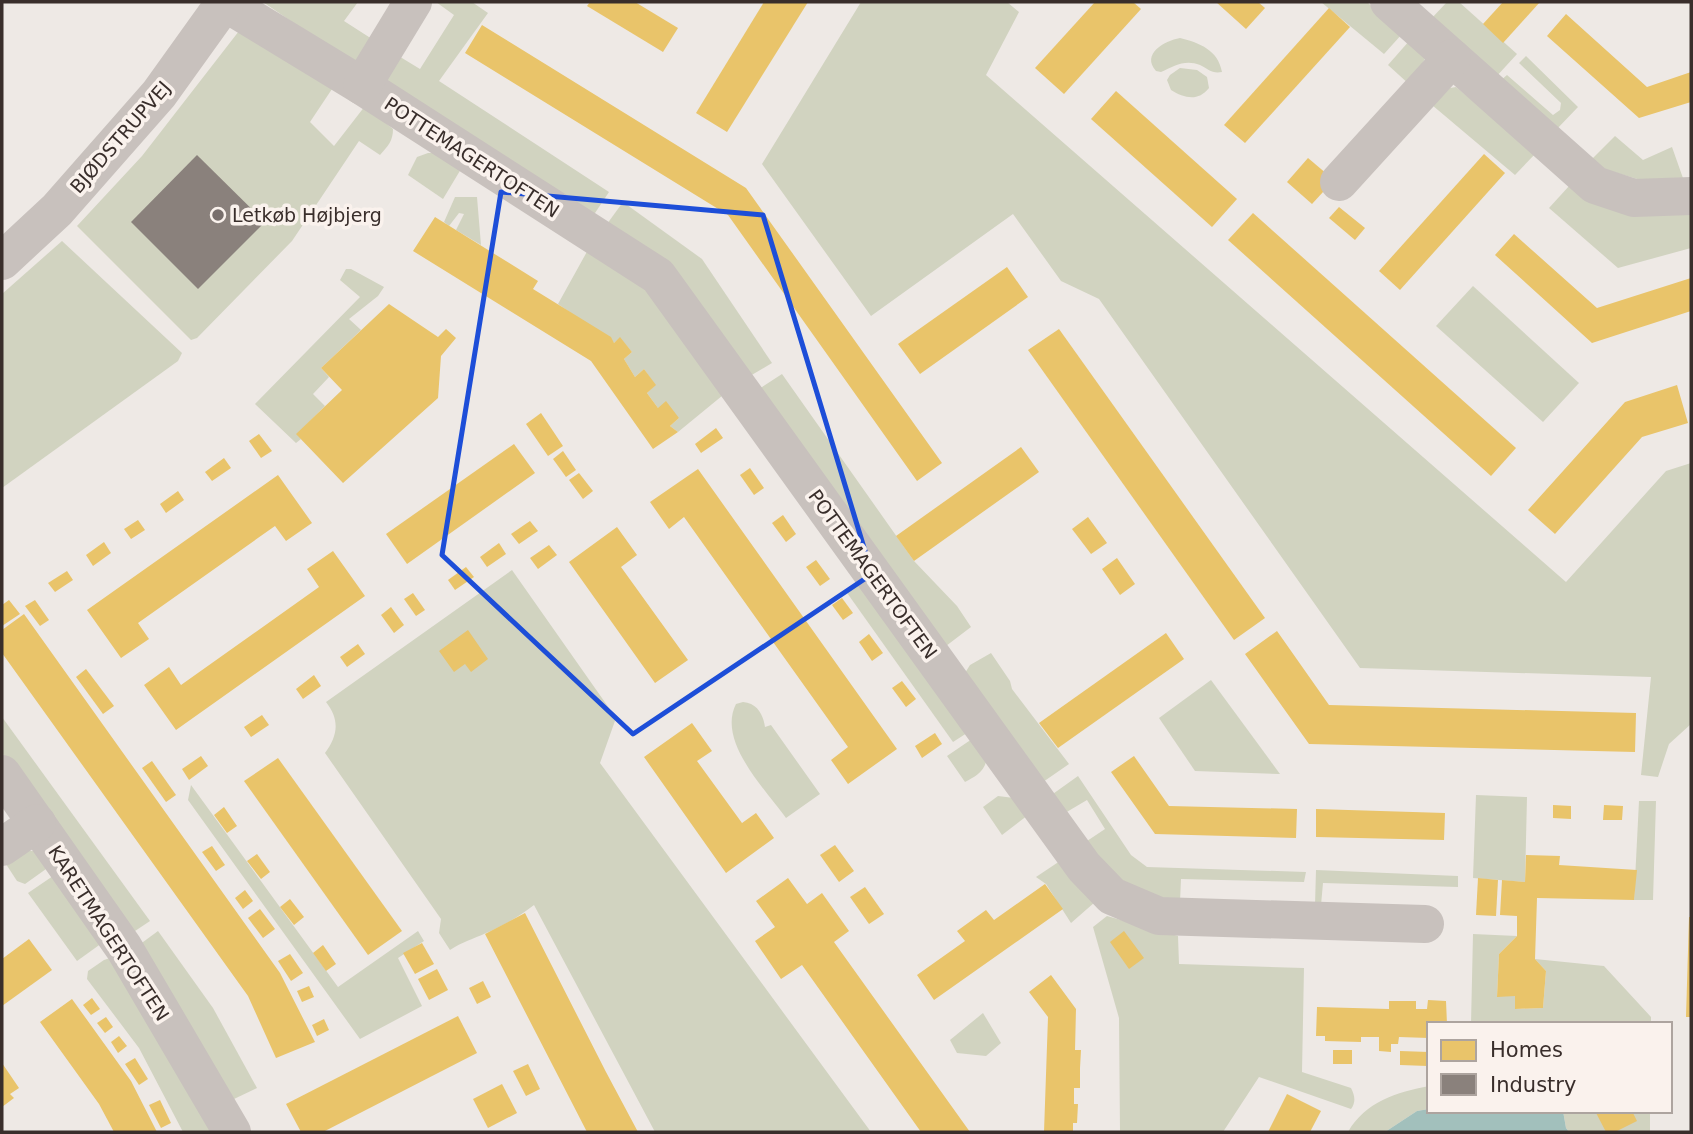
<svg xmlns="http://www.w3.org/2000/svg" width="1693" height="1134" viewBox="0 0 1693 1134" font-family="'DejaVu Sans',sans-serif">
<rect width="100%" height="100%" fill="#eee9e5"/>
<g fill="#d1d3c0">
<path d="M263,2H358L344,21L372,39L355,65Z"/>
<path d="M436,2H472L488,13L439,81L609,192L593,216L388,87L385,74L397,55L420,69L454,15Z"/>
<path d="M861,2H1007L1019,12L986,75L1566,582L1666,471L1691,463V724L1669,744L1658,777L1641,775L1651,677L1360,668L1099,299L1061,281L1013,214L871,316L762,164Z"/>
<path d="M1321,2H1367L1402,34L1384,54Z"/>
<path d="M1447,2H1459L1517,54L1495,78L1431,19Z"/>
<path d="M239,31L332,89L310,122L334,146L365,106L393,129C393,141 388,146 380,155L359,141L292,241L197,338L191,340L77,226L142,156Z"/>
<path d="M1180,38C1200,43 1218,50 1222,72C1212,74 1208,69 1200,65C1185,59 1174,66 1161,72L1156,71C1141,54 1164,41 1180,38Z"/>
<path d="M1410,40L1426,57L1410,85L1388,65Z"/>
<path d="M1526,56L1578,107L1555,131L1500,81L1507,75L1553,115L1560,110L1561,103L1519,63Z"/>
<path d="M1180,68L1197,70L1207,77L1209,88C1198,102 1184,98 1171,90L1167,80L1170,75Z"/>
<path d="M1456,87L1536,153L1515,175L1432,105L1450,88Z"/>
<path d="M1615,136L1643,160L1672,147L1684,181L1654,184L1597,167L1592,159Z"/>
<path d="M428,153H438L461,169L443,199L408,175L417,157Z"/>
<path d="M1570,185L1691,210V248L1618,268L1549,208Z"/>
<path d="M455,197H477L481,245L456,230L464,214L459,213L449,226L444,222Z"/>
<path d="M623,202L702,259L772,363L750,376L607,224Z"/>
<path d="M62,241L182,353L178,361L2,488V294Z"/>
<path d="M589,248L649,288L728,391L678,432L670,426L679,418L658,408L647,393L655,385L644,369L635,377L624,359L632,352L620,338L614,343L558,304Z"/>
<path d="M346,269H351L384,287L378,296L349,319L361,330L321,368L329,377L313,394L325,406L297,434L301,439L296,443L255,404L360,297L340,280Z"/>
<path d="M1473,286L1579,383L1543,422L1436,326Z"/>
<path d="M782,374L914,561L957,606L971,627L946,646L759,389Z"/>
<path d="M512,570L616,718L600,763L871,1132H655L534,905C520,916 503,926 486,933C473,939 462,942 450,950L439,933L441,919L325,753C338,735 340,720 326,702Z"/>
<path d="M861,581L970,731L953,742L845,590Z"/>
<path d="M991,653L1010,681L1012,689L1069,764L1043,782L965,673L970,665Z"/>
<path d="M1211,680L1280,774L1195,771L1159,718Z"/>
<path d="M743,702C757,703 763,714 765,727L771,725L820,794L786,818C765,789 717,741 736,704Z"/>
<path d="M2,717L150,921L132,933L2,753Z"/>
<path d="M972,739L986,762C983,773 974,777 965,782L947,756Z"/>
<path d="M1078,776L1131,855L1147,867L1306,872L1304,882L1181,879L1180,902L1132,891L1084,843L1105,829L1087,800L1065,813L1050,796Z"/>
<path d="M191,785L338,987L418,931L424,941L398,958L422,1006L360,1039L188,800Z"/>
<path d="M1476,795L1527,797L1525,882L1473,878Z"/>
<path d="M998,796L1014,798L1028,815L1002,835L983,807Z"/>
<path d="M1639,801H1656L1653,900H1634Z"/>
<path d="M20,850L34,851L46,869L25,884L17,881L4,861Z"/>
<path d="M1060,861L1095,902L1071,923L1046,884L1036,877Z"/>
<path d="M1316,870L1458,876V887L1323,883L1321,905H1315Z"/>
<path d="M53,876L102,943L77,961L28,893Z"/>
<path d="M1107,916L1178,936L1179,964L1304,968L1302,1072L1351,1088C1355,1096 1356,1102 1351,1109L1259,1077L1223,1132H1120L1119,1018L1093,927Z"/>
<path d="M158,931L213,1008L257,1088L234,1099L139,945Z"/>
<path d="M1473,934L1517,936L1499,954L1497,996H1515V1009L1543,1008L1546,971L1535,959L1604,966L1651,1017V1024H1471Z"/>
<path d="M110,958L216,1132H183L139,1048L87,979L88,971L104,960Z"/>
<path d="M983,1013L1001,1043L986,1056L957,1053L950,1040Z"/>
<path d="M1429,1086V1109L1417,1111L1385,1132H1348C1365,1102 1397,1092 1429,1086Z"/>
<path d="M1563,1111H1650V1132H1569L1566,1128Z"/>
</g>
<path fill="#a2c0bc" d="M1429,1109V1111H1563L1566,1128L1569,1132H1385L1417,1111Z"/>
<g fill="#e9c46a">
<path d="M590,2H635L678,28L663,52L587,6Z"/>
<path d="M764,2H808L727,132L696,113Z"/>
<path d="M1095,2H1133L1141,9L1064,94L1035,68Z"/>
<path d="M1216,2H1258L1265,8L1246,29Z"/>
<path d="M1503,2H1540L1503,43L1483,24Z"/>
<path d="M1329,8L1350,27L1245,143L1224,125Z"/>
<path d="M1566,14L1647,87L1691,72V102L1639,118L1547,36Z"/>
<path d="M482,25L746,188L942,463L917,481L728,215L465,53Z"/>
<path d="M1116,91L1237,199L1212,227L1091,119Z"/>
<path d="M1484,154L1505,173L1400,290L1379,271Z"/>
<path d="M1308,158L1334,180L1312,204L1287,182Z"/>
<path d="M1339,207L1365,228L1355,240L1329,218Z"/>
<path d="M1253,213L1516,448L1491,476L1228,240Z"/>
<path d="M435,217L538,281L533,289L611,337L614,343L620,337L632,352L624,359L635,377L644,369L656,385L647,393L658,408L666,401L679,418L670,426L678,432L653,449L591,361L413,251Z"/>
<path d="M1514,234L1597,308L1691,278V311L1592,343L1495,255Z"/>
<path d="M1007,267L1028,297L920,374L898,344Z"/>
<path d="M389,304L438,337L446,329L456,338L441,356L438,398L343,483L296,434L342,390L321,368Z"/>
<path d="M1059,329L1265,618L1234,640L1028,350Z"/>
<path d="M1677,385L1688,423L1642,437L1555,534L1528,510L1625,402Z"/>
<path d="M541,413L563,446L548,456L526,424Z"/>
<path d="M716,428L723,438L701,453L695,444Z"/>
<path d="M259,434L272,451L261,458L249,441Z"/>
<path d="M514,444L535,473L407,564L386,534Z"/>
<path d="M1021,447L1039,472L914,561L896,536Z"/>
<path d="M563,451L576,470L566,477L553,459Z"/>
<path d="M224,458L231,468L212,481L205,472Z"/>
<path d="M750,468L764,488L754,495L740,475Z"/>
<path d="M698,469L897,749L848,784L831,760L848,747L684,517L669,529L650,502Z"/>
<path d="M579,473L593,491L583,499L569,480Z"/>
<path d="M278,475L312,523L286,541L275,526L138,623L149,639L121,658L87,610Z"/>
<path d="M178,491L184,500L166,513L160,504Z"/>
<path d="M783,515L796,534L786,542L772,523Z"/>
<path d="M1088,517L1107,543L1091,554L1072,529Z"/>
<path d="M138,520L145,530L131,539L124,529Z"/>
<path d="M530,521L538,531L519,544L511,534Z"/>
<path d="M617,527L637,555L621,567L688,660L655,683L569,562Z"/>
<path d="M104,542L111,553L93,566L86,555Z"/>
<path d="M499,543L506,554L487,567L480,557Z"/>
<path d="M549,545L557,555L538,569L530,558Z"/>
<path d="M333,551L365,596L176,730L144,685L169,667L181,685L319,587L307,569Z"/>
<path d="M1117,558L1135,584L1120,595L1102,569Z"/>
<path d="M816,560L830,579L820,586L806,567Z"/>
<path d="M466,567L474,577L455,590L448,580Z"/>
<path d="M67,571L73,580L55,592L48,583Z"/>
<path d="M413,593L425,610L416,616L404,599Z"/>
<path d="M842,598L853,613L843,620L832,605Z"/>
<path d="M9,600L20,614L2,626V605Z"/>
<path d="M35,600L49,620L40,626L25,606Z"/>
<path d="M391,607L404,625L394,633L381,615Z"/>
<path d="M24,614L280,973L315,1042L276,1058L248,996L2,653V630Z"/>
<path d="M468,630L488,659L471,672L465,664L454,672L439,651Z"/>
<path d="M1277,631L1329,705L1636,713L1635,752L1309,744L1245,654Z"/>
<path d="M1166,633L1184,659L1058,748L1039,723Z"/>
<path d="M869,634L883,653L872,661L859,642Z"/>
<path d="M358,644L365,654L347,667L340,657Z"/>
<path d="M86,669L114,706L103,714L76,677Z"/>
<path d="M314,675L321,686L303,699L296,689Z"/>
<path d="M902,681L916,699L906,707L892,688Z"/>
<path d="M262,715L269,725L251,737L244,727Z"/>
<path d="M692,723L712,751L697,761L742,823L756,813L774,838L726,873L644,757Z"/>
<path d="M935,733L942,744L922,758L915,746Z"/>
<path d="M201,756L208,766L189,780L182,769Z"/>
<path d="M1134,756L1169,806L1297,809L1296,838L1155,834L1111,772Z"/>
<path d="M278,758L402,931L368,955L244,781Z"/>
<path d="M152,761L176,795L166,802L142,768Z"/>
<path d="M1553,805L1571,806V819L1553,818Z"/>
<path d="M1604,805L1623,806L1622,820H1603Z"/>
<path d="M224,807L237,826L227,833L214,815Z"/>
<path d="M1316,809L1445,813L1444,840L1316,837Z"/>
<path d="M835,845L854,871L839,882L820,855Z"/>
<path d="M212,846L225,865L216,871L202,852Z"/>
<path d="M257,854L270,872L261,879L247,861Z"/>
<path d="M1526,855L1560,856L1559,865L1637,870L1634,900L1537,898L1535,959L1546,971L1543,1008L1515,1009V996L1497,997L1499,954L1517,936V916L1500,915L1502,880L1525,882Z"/>
<path d="M788,878L807,904L822,893L849,931L834,942L970,1132H921L802,965L781,979L755,941L775,927L756,901Z"/>
<path d="M1478,878L1498,880L1496,916L1476,915Z"/>
<path d="M1045,884L1063,909L934,1000L917,975L965,941L957,931L986,910L994,920Z"/>
<path d="M865,887L884,914L869,924L850,897Z"/>
<path d="M245,890L253,901L243,909L235,898Z"/>
<path d="M290,899L304,917L294,925L280,907Z"/>
<path d="M260,909L275,929L263,938L248,918Z"/>
<path d="M525,913L606,1072L638,1132H587L485,934Z"/>
<path d="M1689,917H1691V1017H1686Z"/>
<path d="M1124,931L1144,958L1129,969L1110,942Z"/>
<path d="M29,939L52,970L2,1006V959Z"/>
<path d="M422,943L434,964L415,974L403,953Z"/>
<path d="M323,945L336,964L326,971L313,953Z"/>
<path d="M290,954L303,973L291,981L278,961Z"/>
<path d="M437,969L448,990L429,1000L418,979Z"/>
<path d="M1051,975L1076,1009L1075,1050H1081L1080,1068V1088H1074V1104H1078L1077,1123H1073V1132H1044L1048,1017L1029,992Z"/>
<path d="M483,981L491,997L477,1004L469,988Z"/>
<path d="M309,986L314,997L302,1002L297,991Z"/>
<path d="M92,998L100,1009L91,1015L83,1005Z"/>
<path d="M72,999L131,1081L157,1132H114L99,1104L40,1022Z"/>
<path d="M1428,1000L1446,1001L1447,1024H1429V1038L1399,1037L1398,1044H1391V1052L1379,1051V1037H1361V1042L1325,1041V1036H1316L1317,1007L1389,1009V1001H1416V1009H1427Z"/>
<path d="M458,1016L477,1053L323,1132H301L286,1104Z"/>
<path d="M106,1017L113,1027L105,1033L97,1023Z"/>
<path d="M324,1019L329,1030L317,1036L312,1025Z"/>
<path d="M119,1036L127,1046L118,1053L111,1042Z"/>
<rect x="1333" y="1050" width="19" height="14"/>
<path d="M1400,1051L1429,1052L1428,1066L1400,1065Z"/>
<path d="M135,1058L148,1079L139,1085L125,1064Z"/>
<path d="M2,1063L19,1088L10,1094L14,1098L2,1107Z"/>
<path d="M528,1064L540,1089L526,1096L513,1071Z"/>
<path d="M502,1084L517,1113L488,1128L473,1099Z"/>
<path d="M1287,1094L1321,1111L1310,1132H1268Z"/>
<path d="M160,1100L171,1123L161,1128L149,1105Z"/>
<path d="M1595,1111H1632L1637,1121L1615,1132H1606Z"/>
</g>
<path fill="#8a817c" d="M197,155L265,222L198,289L131,222Z"/>
<g fill="none" stroke-linecap="round" stroke-linejoin="round">
<g stroke="#c8c1bd" stroke-width="38">
<path d="M224,2L362,86L658,276L1084,867L1112,896L1159,916L1425,924"/>
<path d="M1389,2L1595,185L1634,198L1691,196"/>
<path d="M362,86L413,2"/>
<path d="M1339,182L1452,58"/>
<path d="M2,261L57,210L159,94L225,2"/>
<path d="M2,774L124,948L232,1132"/>
<path d="M2,847L37,823"/>
</g>
</g>
<path fill="none" stroke="#1d4ed8" stroke-width="5" stroke-linejoin="round" d="M501,192L763,215L872,574L633,734L442,555Z"/>
<circle fill="#786f6c" stroke="#faf2ed" stroke-width="2.5" cx="218" cy="215" r="7"/>
<g text-anchor="middle" dominant-baseline="central" stroke-width="7" stroke-linejoin="round" paint-order="stroke">
<g font-size="19" fill="#392e2b" stroke="#faf2ed">
<text transform="translate(120 137) rotate(-49)">BJØDSTRUPVEJ</text>
<text transform="translate(472 157) rotate(33)">POTTEMAGERTOFTEN</text>
<text transform="translate(873 574) rotate(54)">POTTEMAGERTOFTEN</text>
<text transform="translate(109 933) rotate(57)">KARETMAGERTOFTEN</text>
</g>
<g font-size="19" fill="#392e2b" stroke="#faf2ed" text-anchor="start">
<text x="232" y="215">Letkøb Højbjerg</text>
</g>
</g>
<rect width="1693" height="1134" fill="none" stroke="#392e2b" stroke-width="7"/>
<rect x="1427" y="1022" width="245" height="91" fill="#faf2ed" stroke="#ada49f" stroke-width="2"/>
<rect x="1441" y="1040" width="35" height="21" fill="#e9c46a" stroke="#ada49f" stroke-width="2"/>
<text x="1490" y="1057" font-size="21" fill="#392e2b">Homes</text>
<rect x="1441" y="1074" width="35" height="21" fill="#8a817c" stroke="#ada49f" stroke-width="2"/>
<text x="1490" y="1092" font-size="21" fill="#392e2b">Industry</text>
</svg>
